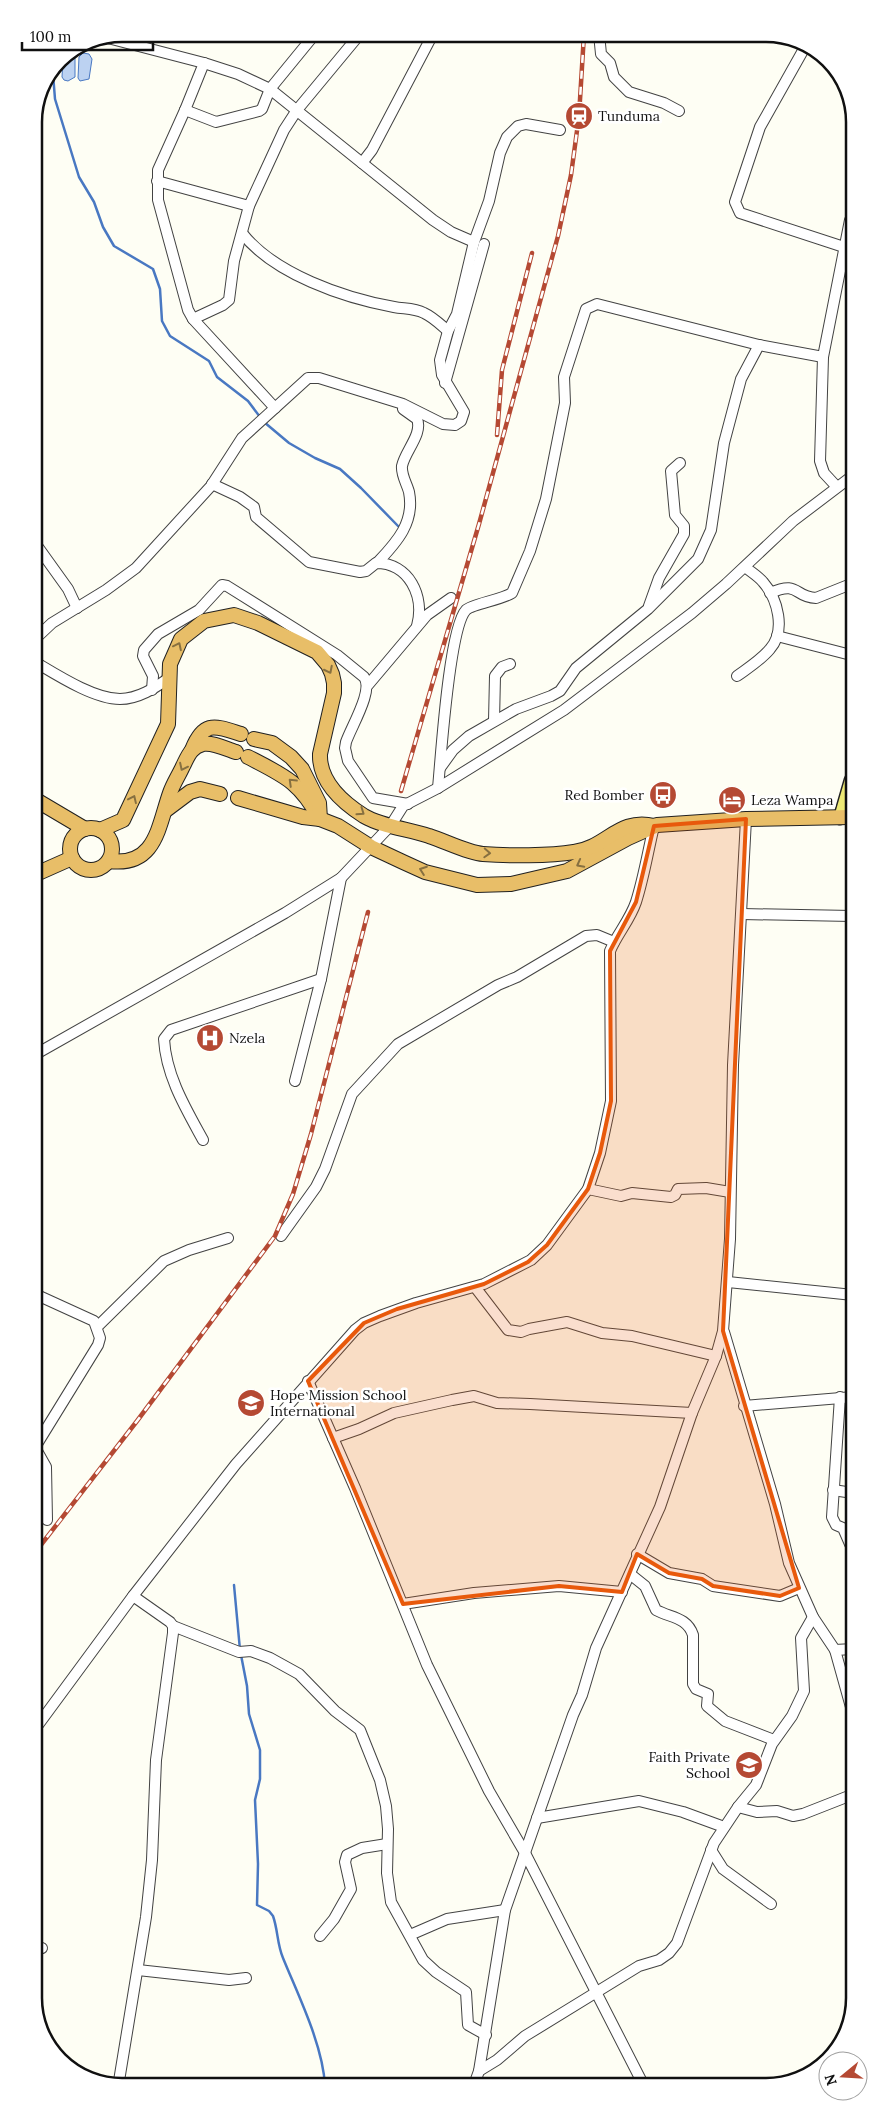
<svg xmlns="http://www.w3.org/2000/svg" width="888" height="2121" viewBox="0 0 888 2121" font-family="Lora,serif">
<rect width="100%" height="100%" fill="#fefef4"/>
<g fill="#bcd2f1" stroke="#4978c2">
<path d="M83,53L89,54L92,59L89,79L80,81L78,78L79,57Z"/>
<path d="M67,56H73L75,58V77L68,81L64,80L62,77L63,59Z"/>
</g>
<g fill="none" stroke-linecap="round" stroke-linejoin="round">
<g stroke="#4978c2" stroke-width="2.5">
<path d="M53,74L55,99L79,177L94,202L103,227L114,246L153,269L160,289L162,321L170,336L209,361L217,377L248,401L260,417"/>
<path d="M264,422L289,443L315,458L340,469L361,488L399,527"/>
<path d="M234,1585L240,1650"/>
<path d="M241,1655L247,1686L249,1714L260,1750V1779L255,1800L258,1864L257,1905L269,1911L273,1916C278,1930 277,1944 283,1958C298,1995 323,2045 325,2086"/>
</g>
<g stroke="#434343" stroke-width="12">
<g id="minor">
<path d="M340,34L353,41"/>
<path d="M599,34L601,54L610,63L614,77L629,92L664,103L679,111"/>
<path d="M104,37L204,63L238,74L270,89L433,220L451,232L474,242"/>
<path d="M805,47L760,127L735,202L740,213L850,249"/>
<path d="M204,63L185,110L158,170V200L188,310L193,319L275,408"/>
<path d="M185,110L216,122L259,111L262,109L270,89L315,34"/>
<path d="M362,163L372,150L433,34"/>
<path d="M157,181L249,206"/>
<path d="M242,233C274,274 344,298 394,307C404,309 414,308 424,313C433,317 441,325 448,331"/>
<path d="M193,319L223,305L229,300L234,261L249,206L284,130L297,110L360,34"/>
<path d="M445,383L484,244"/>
<path d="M212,484L240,497L254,507L256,517L309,562L360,572L366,571L376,563C409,563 425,596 417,626"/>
<path d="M836,486L824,473L820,461L823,357L850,220"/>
<path d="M35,543L68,589L77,608"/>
<path d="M378,562C397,542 415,522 409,492C407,484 401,475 402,466C405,451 423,434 417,419L403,409"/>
<path d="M770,593C800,580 793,597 816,598L851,584"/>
<path d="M649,606L659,578L684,534V526L675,515L671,471L680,463"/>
<path d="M777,636L851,655"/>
<path d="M35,639L52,623L106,590L136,568L211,486L242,438L308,378H319L403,404L443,424L455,425L461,421L464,412L442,375L440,360L448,331L457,314L474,242L489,201L500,153L507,137L518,126L526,124L560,130"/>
<path d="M35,662C57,675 94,699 120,699C138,699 155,688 169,678"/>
<path d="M737,676C748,668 761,660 770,649C786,631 778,599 763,582C758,576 751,572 745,567"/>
<path d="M368,685L427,615L451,598"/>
<path d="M152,690L153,676L143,656L144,650L158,634L199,610L222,585L227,586L337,655L364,677C374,690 351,727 346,742L345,748L348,761L373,798L408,804"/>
<path d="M494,721L495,676L502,667L510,664"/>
<path d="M440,768L453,750L469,736L516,709L551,696L560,691L576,668L648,609L698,559L711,530L724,443L741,379L759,345"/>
<path d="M438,788C441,757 449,628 466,610C472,604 501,600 512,593L530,551L546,499L565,403L564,377L586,309L597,304L759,345L823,357"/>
<path d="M742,914L852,916"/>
<path d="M36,1054L285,913L341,878L391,825L403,806L438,788L564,710L692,613L726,584L793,521L851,477"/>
<path d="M295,1081L321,979L341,878"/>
<path d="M203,1140C186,1109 166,1076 164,1039L171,1030L321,979"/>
<path d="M588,1189L621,1196L632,1193L671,1197L675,1195L678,1189L706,1188L730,1192"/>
<path d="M281,1236L316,1187L325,1169L352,1094L398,1044L498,985L517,977L586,936L597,935L614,942"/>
<path d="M728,1282L853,1295"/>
<path d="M475,1287L508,1330L521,1332L529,1329L567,1322L602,1333L632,1336L716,1356"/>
<path d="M37,1295L94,1321L100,1338L98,1345L37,1444"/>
<path d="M97,1327L164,1261L189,1250L228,1238"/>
<path d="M724,1332L775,1504L789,1563L813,1617L835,1650L854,1718"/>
<path d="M308,1381L355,1488L427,1665L489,1791L525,1853L643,2084"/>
<path d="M840,1397L832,1517L836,1525L843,1528L850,1544L853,1547"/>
<path d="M849,1397L853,1418"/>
<path d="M744,1406L853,1397"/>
<path d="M333,1438L359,1429L394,1413L452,1400L474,1396L497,1403L530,1404L692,1413"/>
<path d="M37,1451L46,1467L47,1520"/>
<path d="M833,1490L853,1493"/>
<path d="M637,1554L669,1573L702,1579L713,1586L780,1596L799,1588"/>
<path d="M630,1574L645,1586L656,1610C671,1618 687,1617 693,1635V1684L696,1689L708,1694L707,1706L725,1721L774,1740"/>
<path d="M403,1604L474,1593L559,1586L622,1592"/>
<path d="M173,1626L239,1652L251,1651L270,1658L299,1674L335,1711L360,1730L380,1780L386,1806L388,1829L387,1873L391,1902L423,1960L436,1972L466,1992L468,2025L486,2035"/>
<path d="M835,1650L853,1649"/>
<path d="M38,1725L133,1596L236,1464L355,1330L364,1323L380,1316L416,1303L484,1284L531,1260L547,1245L588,1189L600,1153L611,1101L610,951C617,934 630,920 636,902C644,877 648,851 654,826"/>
<path d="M738,1807L757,1812L777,1811L793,1816L803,1814L854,1794"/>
<path d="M537,1818L639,1801L683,1812L724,1827"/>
<path d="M711,1850L723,1869L771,1904"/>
<path d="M410,1935L447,1919L505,1910"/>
<path d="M320,1936L334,1919L351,1889L345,1862L347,1855L362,1848L387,1844"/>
<path d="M38,1947L42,1948"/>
<path d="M138,1970L229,1980L246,1978"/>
<path d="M479,2071L497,2060L525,2036L639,1966L659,1960L669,1953L677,1943L714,1843L738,1807L756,1785L772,1744L792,1716L804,1691L801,1638L813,1617"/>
<path d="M474,2085L479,2071L505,1910L573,1715L582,1695L596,1648L660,1507L692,1413L716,1356L723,1331L730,1239L733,1065L746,819"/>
<path d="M118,2087L146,1917L152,1860L156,1760L173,1633V1626L170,1622L133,1596"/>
</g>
</g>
<g stroke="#212121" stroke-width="15">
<path id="major" d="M840,818L851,780"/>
</g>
<g stroke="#212121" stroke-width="16">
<g id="highway">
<path d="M192,750C204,720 215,726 241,734"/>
<path d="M248,757C285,776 300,782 320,819L338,826L371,847L403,862L425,872L477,885L511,884L567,871L628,838L657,825L746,819L851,817"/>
<path d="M238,798L303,817L320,819L319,803L302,769L291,757L272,743L254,739"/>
<path d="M36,800L85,829"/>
<path d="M166,810L190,792L200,789L220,794"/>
<circle cx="91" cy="849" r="21"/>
<path d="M100,830L123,820L168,724L170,664L181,639L204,621L234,615L258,623L317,652L328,665L332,674L334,683V693L320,754C319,781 342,802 364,816C383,827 409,829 429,836C445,841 468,853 483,854C508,856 550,856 574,852C606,848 619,817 654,826"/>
<path d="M109,861C156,867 158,827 170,793C173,784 179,775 183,766C188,756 191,747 203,744C213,742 226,749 236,752"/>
<path d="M36,874L72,858"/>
</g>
</g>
<use href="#minor" stroke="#fff" stroke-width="10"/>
<use href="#major" stroke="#ede975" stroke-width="12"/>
<use href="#highway" stroke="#e8be68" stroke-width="14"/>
<g stroke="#b54933" stroke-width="4.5">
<g id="rail">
<path d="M497,435L502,370L532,253"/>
<path d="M401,791L479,524L558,236L571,175L579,116L584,34"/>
<path d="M37,1550L137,1421L275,1236L293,1194L311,1134L368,912"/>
</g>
</g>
<use href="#rail" stroke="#fff" stroke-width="2.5" stroke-dasharray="8" stroke-linecap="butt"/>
</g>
<defs><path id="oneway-chevron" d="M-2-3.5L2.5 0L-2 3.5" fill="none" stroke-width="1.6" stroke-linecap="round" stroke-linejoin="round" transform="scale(1.25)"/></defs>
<g stroke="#877040">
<use href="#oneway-chevron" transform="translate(178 646) rotate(-64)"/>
<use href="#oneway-chevron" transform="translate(329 670) rotate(63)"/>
<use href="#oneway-chevron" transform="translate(183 767) rotate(116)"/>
<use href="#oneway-chevron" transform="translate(292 782) rotate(-136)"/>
<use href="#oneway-chevron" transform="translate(133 799) rotate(-65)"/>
<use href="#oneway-chevron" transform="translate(361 812) rotate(35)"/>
<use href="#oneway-chevron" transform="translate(487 853) rotate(3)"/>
<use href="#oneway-chevron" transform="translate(580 864) rotate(152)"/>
<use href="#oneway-chevron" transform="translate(423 870) rotate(-160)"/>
</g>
<path fill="#e8590c" fill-opacity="0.2" stroke="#e8590c" stroke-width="4" stroke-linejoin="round" d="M746,819L723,1331L799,1588L780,1596L713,1586L702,1579L669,1573L637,1554L622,1592L559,1586L403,1604L308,1381L364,1323L397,1309L484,1284L528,1262L547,1245L588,1189L600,1153L611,1101L610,951L636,902L654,826Z"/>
<defs>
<g id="station-disc" transform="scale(1.4375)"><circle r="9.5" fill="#b54933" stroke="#fff"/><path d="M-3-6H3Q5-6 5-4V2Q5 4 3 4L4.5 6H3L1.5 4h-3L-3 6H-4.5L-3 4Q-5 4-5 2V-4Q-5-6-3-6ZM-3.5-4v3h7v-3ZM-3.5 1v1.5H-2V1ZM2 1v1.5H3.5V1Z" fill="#fff"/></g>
<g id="bus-disc" transform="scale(1.4375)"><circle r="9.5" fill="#b54933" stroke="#fff"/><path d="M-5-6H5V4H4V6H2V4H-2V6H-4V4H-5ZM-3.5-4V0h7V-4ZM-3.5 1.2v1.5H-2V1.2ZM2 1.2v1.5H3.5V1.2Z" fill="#fff"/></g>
<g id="hotel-disc" transform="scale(1.4375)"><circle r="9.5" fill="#b54933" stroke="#fff"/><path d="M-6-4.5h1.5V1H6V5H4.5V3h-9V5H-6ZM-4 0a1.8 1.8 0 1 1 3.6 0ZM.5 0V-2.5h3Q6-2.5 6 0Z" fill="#fff"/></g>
<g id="hospital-disc" transform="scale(1.4375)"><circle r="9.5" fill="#b54933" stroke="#fff"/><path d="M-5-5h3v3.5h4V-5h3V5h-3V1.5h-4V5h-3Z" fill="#fff"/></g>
<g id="school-disc" transform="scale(1.4375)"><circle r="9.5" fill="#b54933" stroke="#fff"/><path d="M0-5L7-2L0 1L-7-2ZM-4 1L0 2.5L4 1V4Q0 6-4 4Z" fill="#fff"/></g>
</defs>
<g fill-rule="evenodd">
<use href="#station-disc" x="579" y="116"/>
<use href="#bus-disc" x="663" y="795"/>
<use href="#hotel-disc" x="732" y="800"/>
<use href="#hospital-disc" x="210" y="1038"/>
<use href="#school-disc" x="251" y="1403"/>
<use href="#school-disc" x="749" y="1765"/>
</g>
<g text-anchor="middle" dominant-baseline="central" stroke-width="5" stroke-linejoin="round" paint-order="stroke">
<g font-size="14" fill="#101010" stroke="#fff" text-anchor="start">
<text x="598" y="116">Tunduma</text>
<text x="644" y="795" text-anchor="end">Red Bomber</text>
<text x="751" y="800">Leza Wampa</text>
<text x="229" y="1038">Nzela</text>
<text x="270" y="1395">Hope Mission School<tspan x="270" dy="16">International</tspan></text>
<text x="730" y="1757" text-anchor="end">Faith Private<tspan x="730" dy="16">School</tspan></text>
</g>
</g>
<path d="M0 0H888V2121H0ZM122 42H766A80 80 0 0 1 846 122V1998A80 80 0 0 1 766 2078H122A80 80 0 0 1 42 1998V122A80 80 0 0 1 122 42Z" fill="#fff" fill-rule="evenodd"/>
<path fill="none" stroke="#101010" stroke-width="2.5" d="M122 42H766A80 80 0 0 1 846 122V1998A80 80 0 0 1 766 2078H122A80 80 0 0 1 42 1998V122A80 80 0 0 1 122 42Z"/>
<g transform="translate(843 2076) rotate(252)"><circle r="24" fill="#ffffff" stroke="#9f9f9f"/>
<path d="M0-4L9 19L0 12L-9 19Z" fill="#b54933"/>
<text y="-8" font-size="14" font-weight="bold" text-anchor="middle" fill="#101010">N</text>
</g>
<path d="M22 42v8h131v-8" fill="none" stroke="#101010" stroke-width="2.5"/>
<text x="30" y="42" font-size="15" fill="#101010" stroke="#ffffff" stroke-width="4" paint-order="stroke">100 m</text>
</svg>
